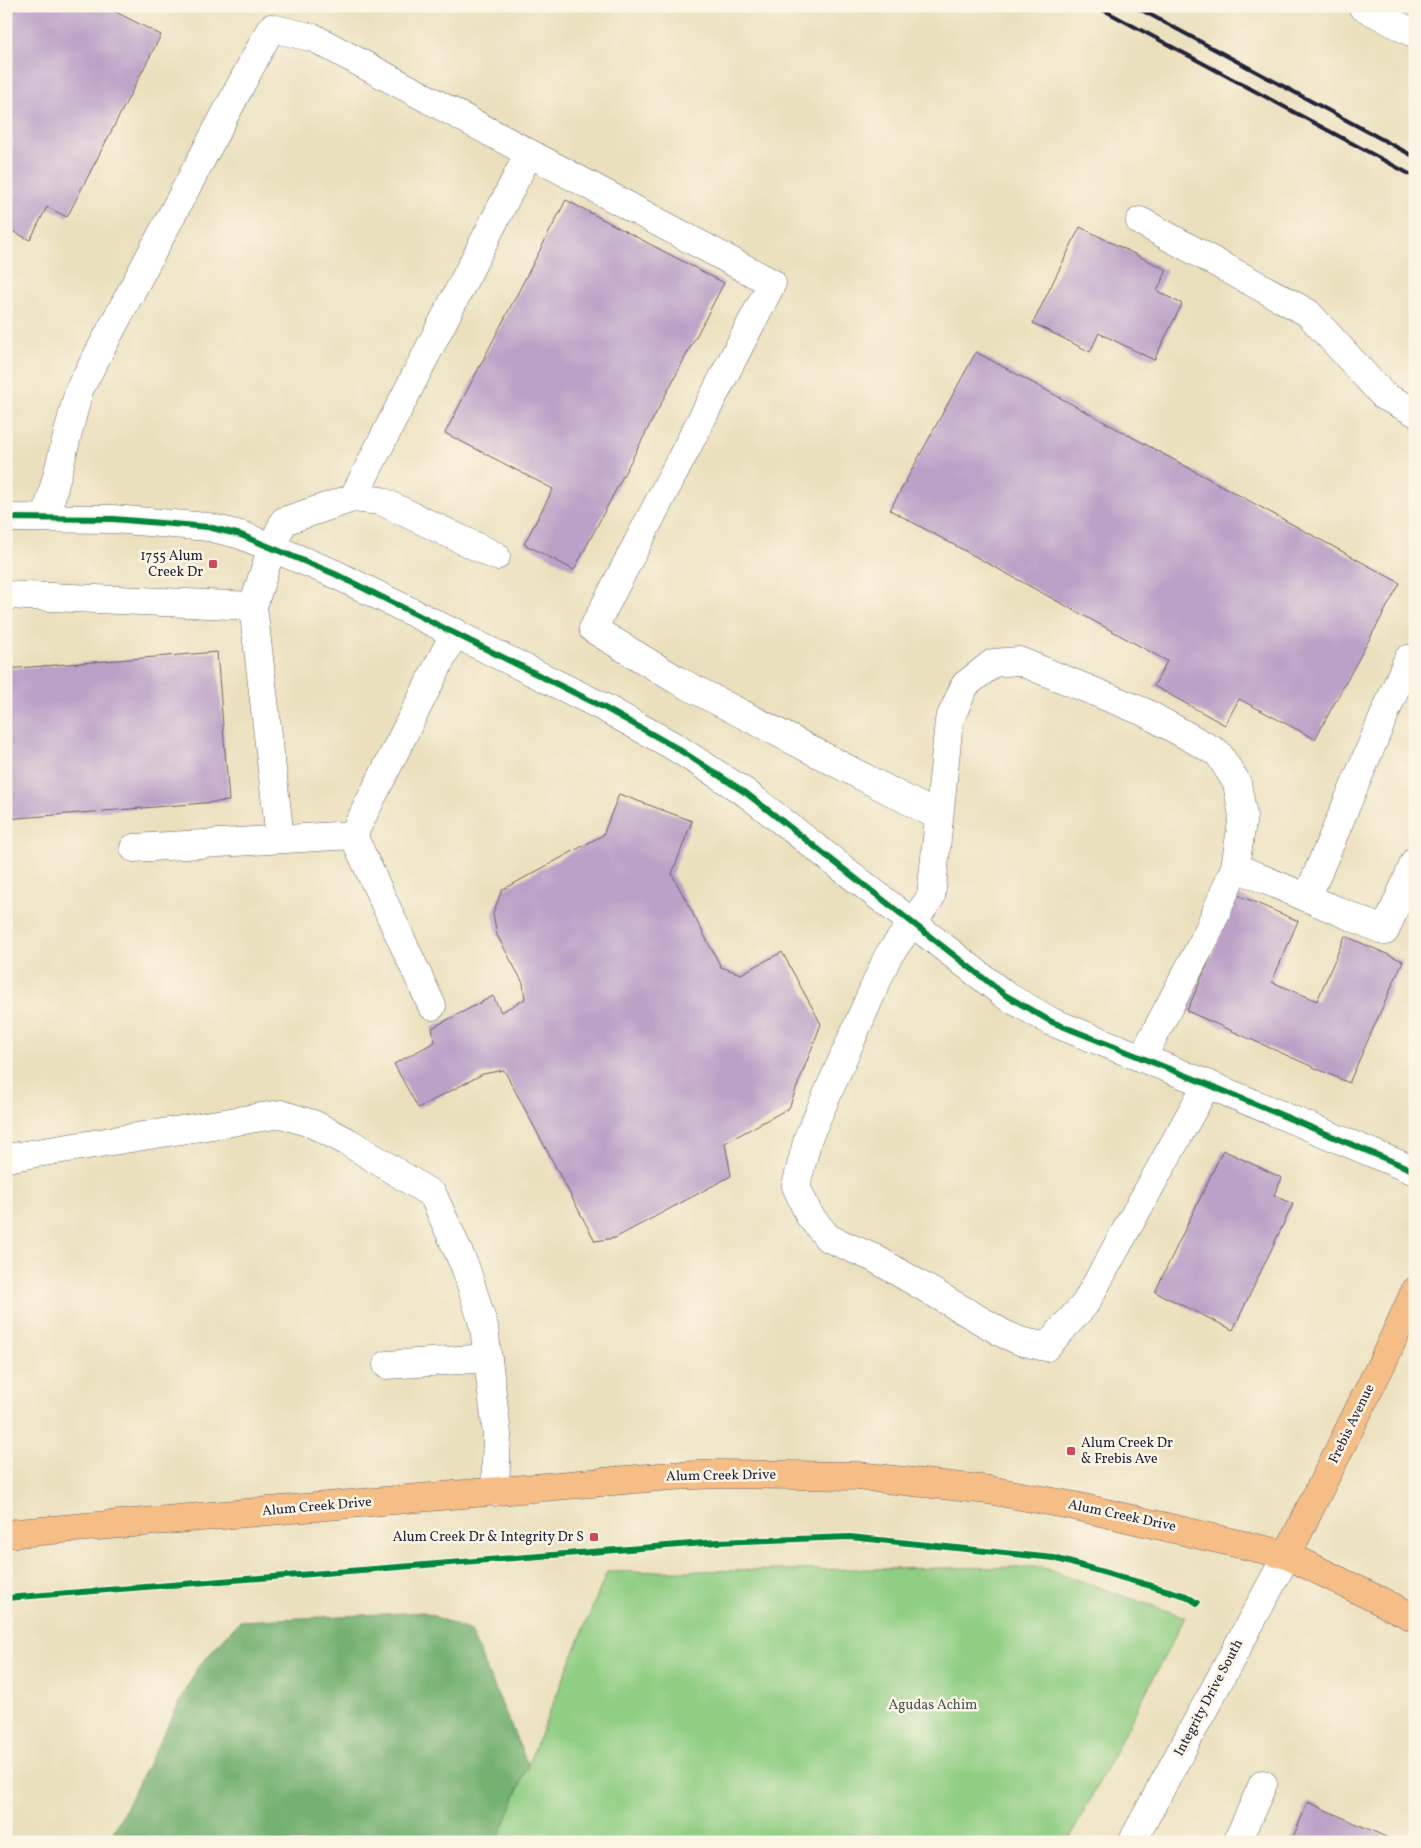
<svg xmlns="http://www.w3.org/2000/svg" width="1421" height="1848" viewBox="0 0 1421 1848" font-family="Vollkorn,serif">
<rect width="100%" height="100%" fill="#fcf5e5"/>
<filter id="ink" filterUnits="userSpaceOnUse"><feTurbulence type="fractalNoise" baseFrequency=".02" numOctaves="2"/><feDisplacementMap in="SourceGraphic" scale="10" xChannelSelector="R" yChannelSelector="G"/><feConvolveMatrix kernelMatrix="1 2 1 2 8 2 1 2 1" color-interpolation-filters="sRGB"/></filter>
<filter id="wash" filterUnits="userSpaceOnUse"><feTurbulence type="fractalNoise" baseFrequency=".0096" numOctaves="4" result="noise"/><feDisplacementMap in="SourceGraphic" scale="20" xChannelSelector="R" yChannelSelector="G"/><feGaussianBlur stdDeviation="1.12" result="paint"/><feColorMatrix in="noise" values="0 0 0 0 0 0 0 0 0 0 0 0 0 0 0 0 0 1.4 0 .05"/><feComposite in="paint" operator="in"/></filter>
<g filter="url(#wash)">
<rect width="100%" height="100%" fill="#ebe0bd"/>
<path fill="#90ce83" stroke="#59785f" d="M1040,1567L1185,1617L1068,1842L497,1840L607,1572Z"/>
<path fill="#74b171" stroke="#4b6a56" d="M424,1612L470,1631L528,1765L498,1840L502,1842H108L198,1667L240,1621Z"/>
<g id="blocks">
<g fill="#bba1c7">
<path d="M6,6H104L161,35L67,217L47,207L30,240L6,228Z"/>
<path d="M566,200L724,283L574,570L524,544L553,489L445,433Z"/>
<path d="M1080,227L1167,270L1157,291L1182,304L1154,360L1099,333L1090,352L1033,323Z"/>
<path d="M976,352L1400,583L1315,739L1239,699L1225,725L1154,686L1167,661L890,510Z"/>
<path d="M217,652L229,801L6,819V669Z"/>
<path d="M619,794L692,821L672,874L721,967L741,974L782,952L821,1024L789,1108L725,1143L731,1176L615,1238L595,1241L504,1070L483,1074L418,1108L394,1064L435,1042L432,1028L493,996L501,1012L525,999L523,983L497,935L493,913L502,890L603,835Z"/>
<path d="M1238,895L1298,921L1272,982L1317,1001L1345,936L1403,961L1349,1083L1187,1011Z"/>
<path d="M1223,1150L1282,1178L1274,1195L1293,1204L1233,1330L1155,1292Z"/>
<path d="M1308,1802L1397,1842H1291Z"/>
</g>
</g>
</g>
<g filter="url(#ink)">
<use href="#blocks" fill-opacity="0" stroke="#686468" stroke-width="1"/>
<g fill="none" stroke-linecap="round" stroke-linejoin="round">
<g stroke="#686468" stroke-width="29">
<g id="minor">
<path d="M1362,6L1415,34"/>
<path d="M1140,221L1308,313L1384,396L1415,412"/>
<path d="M353,498L529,153"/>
<path d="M6,518L113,519L208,527L241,535L335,574L603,707L675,747L746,793L1005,995L1052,1022L1207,1084L1415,1171"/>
<path d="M46,518L79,390L271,28L314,38L772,283L593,629L677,680L938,816"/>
<path d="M6,595L253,606L272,547L284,521L353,498L381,501L496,556"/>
<path d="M253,606L280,838"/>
<path d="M134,848L353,835"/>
<path d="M1235,867L1385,931L1415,861"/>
<path d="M1307,898L1408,659L1415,661"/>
<path d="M432,1006L353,835L455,632"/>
<path d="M1142,1058L1206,936L1235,867L1243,816L1237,783L1218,753L1144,712L1019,661L993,663L965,685L949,721L931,897L888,956L808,1138L796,1186L809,1215L828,1238L874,1258L1004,1334L1020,1341L1046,1347L1085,1304L1207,1084"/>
<path d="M6,1158L281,1114L313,1124L348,1142L433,1195L466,1269L484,1327L497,1434L495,1492"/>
<path d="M387,1365L488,1358"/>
<path d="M1132,1842L1287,1555"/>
<path d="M1237,1842L1263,1784"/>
</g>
</g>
<g stroke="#686468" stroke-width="29">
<g id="major">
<path d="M6,1534L671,1476L721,1474L858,1476L989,1490L1075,1506L1287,1555L1415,1618"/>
<path d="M1287,1555L1383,1361L1415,1291"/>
</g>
</g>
<use href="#minor" stroke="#fff" stroke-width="28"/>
<use href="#major" stroke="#f6be87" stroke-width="28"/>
<g stroke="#22223b" stroke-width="4">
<path d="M1096,6L1415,177"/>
<path d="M1134,6L1415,157"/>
</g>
<g stroke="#fcf5e5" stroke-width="9">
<g id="cycleway">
<path d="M6,518L113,519L208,527L241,535L335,574L603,707L675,747L746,793L1005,995L1052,1022L1207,1084L1415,1171"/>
<path d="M6,1598L717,1542L850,1537L1054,1558L1186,1596L1197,1603"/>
</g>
</g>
<use href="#cycleway" stroke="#00873e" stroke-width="6"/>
</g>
</g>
<g fill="#d1495b" stroke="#fcf5e5" stroke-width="2">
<rect x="208" y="559" width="10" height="10" rx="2.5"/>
<rect x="1066" y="1446" width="10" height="10" rx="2.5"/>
<rect x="589" y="1532" width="10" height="10" rx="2.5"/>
</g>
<g text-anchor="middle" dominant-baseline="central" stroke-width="5" stroke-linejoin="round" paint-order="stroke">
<g font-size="14" fill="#22223b" stroke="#fcf5e5" text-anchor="end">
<text x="203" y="556">1755 Alum<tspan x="203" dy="16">Creek Dr</tspan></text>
<text x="1081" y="1443" text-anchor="start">Alum Creek Dr<tspan x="1081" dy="16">&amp; Frebis Ave</tspan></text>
<text x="584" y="1537">Alum Creek Dr &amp; Integrity Dr S</text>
</g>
<g font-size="14" fill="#22223b" stroke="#fcf5e5">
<text transform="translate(1352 1424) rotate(-64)">Frebis Avenue</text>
<text transform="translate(721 1476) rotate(-1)">Alum Creek Drive</text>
<text transform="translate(317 1507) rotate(-5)">Alum Creek Drive</text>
<text transform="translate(1122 1516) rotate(12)">Alum Creek Drive</text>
<text transform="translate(1209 1698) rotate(-62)">Integrity Drive South</text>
</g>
<g font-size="14" fill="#435651" stroke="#fcf5e5">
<text x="933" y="1705">Agudas Achim</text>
</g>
</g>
<rect width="1421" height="1848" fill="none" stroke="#fcf5e5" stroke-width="25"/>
</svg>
